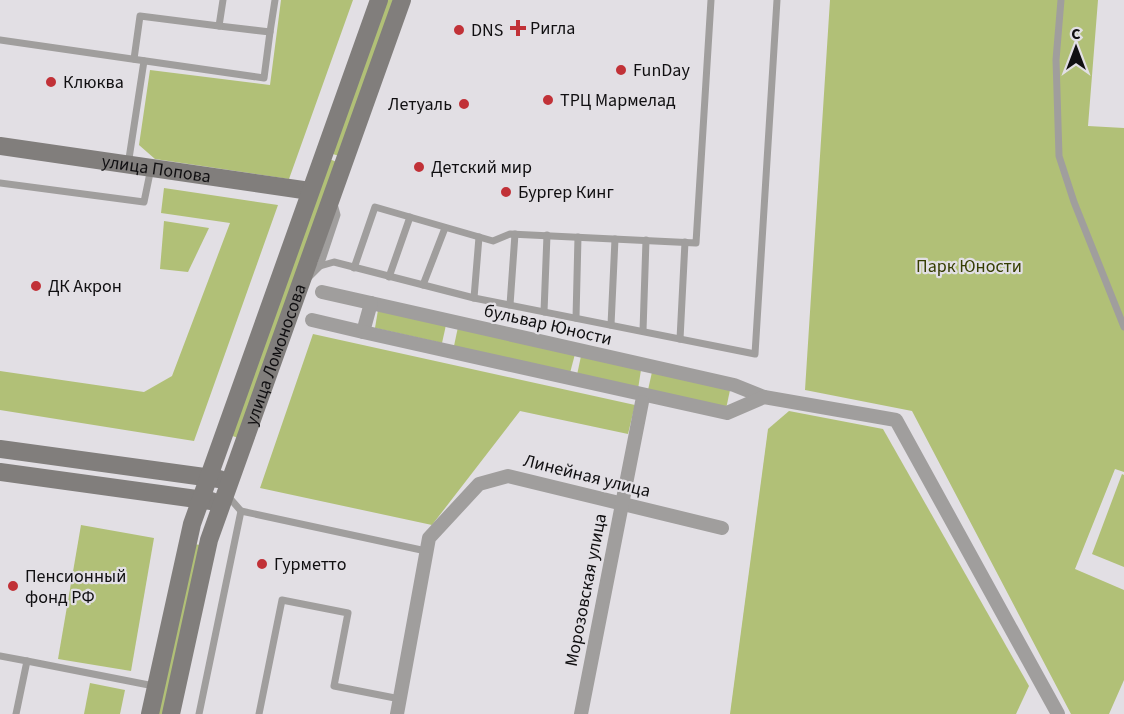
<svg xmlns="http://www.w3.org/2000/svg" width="1124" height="714" viewBox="0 0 1124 714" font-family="'Source Sans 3',sans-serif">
<rect width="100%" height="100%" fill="#e2dfe4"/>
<g fill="#b1c077">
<path d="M281,0H353L289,179L155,159L139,145L150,70L270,85Z"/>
<path d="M385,0H395L339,156L330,153Z"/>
<path d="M830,0H1098L1088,126L1124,128V472L1115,469L1075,569L1124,590V680L1109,714H1071L912,411L805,390Z"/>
<path d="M329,159L337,162L238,438L230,435Z"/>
<path d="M164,188L278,205L194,441L0,410V371L144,392L172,376L230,223L161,213Z"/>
<path d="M164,221L209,228L188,272L160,269Z"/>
<path d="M378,310L446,325L442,343L375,328Z"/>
<path d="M458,327L575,354L570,373L454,346Z"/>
<path d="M313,334L635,405L628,434L520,411L432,525L260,488Z"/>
<path d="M581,356L641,370L638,389L577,375Z"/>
<path d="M652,372L730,390L726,409L648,390Z"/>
<path d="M789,411L883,429L1029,686L1016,714H730L768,429Z"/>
<path d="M1122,474L1124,475V567L1092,554Z"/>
<path d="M81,525L154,538L131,671L58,659Z"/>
<path d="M194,544L200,545L164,714H157Z"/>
<path d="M90,683L125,690L120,714H84Z"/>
</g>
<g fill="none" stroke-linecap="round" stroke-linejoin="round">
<g stroke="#a09e9d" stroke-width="7">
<path d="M223,0L219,26L270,32L275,0"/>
<path d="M1061,0L1056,60L1059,156L1074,202L1124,327"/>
<path d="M0,40L264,78L270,32"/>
<path d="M134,59L140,16L219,26"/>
<path d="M128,165L144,61"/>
<path d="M0,183L144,202L151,168"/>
<path d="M320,266L334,262L474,298L755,354L777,0"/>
<path d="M354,268L375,207L493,241L510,234L696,243L711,0"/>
<path d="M309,277L320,266L337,215L334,204"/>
<path d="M389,277L410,217"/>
<path d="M423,285L445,228"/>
<path d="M474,298L479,237"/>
<path d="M510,305L515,234"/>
<path d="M544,312L547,235"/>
<path d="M576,318L578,237"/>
<path d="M611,325L615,239"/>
<path d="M643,331L646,240"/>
<path d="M680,339L685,242"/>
<path d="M227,495L241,511L426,551"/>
<path d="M0,656L27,661"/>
<path d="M16,714L27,661L154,686"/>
<path d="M199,714L241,511"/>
<path d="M259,714L282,600L348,613L334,686L400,699"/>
</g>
<g stroke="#a09e9d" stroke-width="14">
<path d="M322,292L734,385L764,397"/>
<path d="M312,320L363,332L371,303"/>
<path d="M363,332L727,413L764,397L896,420L1058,714"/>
<path d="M397,714L429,538L479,484L508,476L722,528"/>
<path d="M581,714L642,402"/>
</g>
<g stroke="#817e7c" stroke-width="18">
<path id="s1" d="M0,146L310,191"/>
<path d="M0,449L219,479"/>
<path d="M0,472L211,501"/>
<path d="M150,714L192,524L379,0"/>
<path id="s2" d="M171,714L209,540L402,0"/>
</g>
</g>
<g fill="#c13137" stroke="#e2dfe4" stroke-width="2">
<path d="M515 19h6v6h6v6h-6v6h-6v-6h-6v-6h6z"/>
<circle cx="459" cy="30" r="6"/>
<circle cx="621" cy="70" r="6"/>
<circle cx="51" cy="82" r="6"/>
<circle cx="548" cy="100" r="6"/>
<circle cx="464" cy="104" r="6"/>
<circle cx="419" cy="167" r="6"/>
<circle cx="506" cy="192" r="6"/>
<circle cx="36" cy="286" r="6"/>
<circle cx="262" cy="564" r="6"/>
<circle cx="13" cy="586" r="6"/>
</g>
<g text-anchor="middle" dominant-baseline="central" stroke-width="4.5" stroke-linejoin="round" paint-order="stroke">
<g font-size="18" fill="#100f11" stroke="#e2dfe4" text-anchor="start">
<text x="530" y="28">Ригла</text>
<text x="471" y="30">DNS</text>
<text x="633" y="70">FunDay</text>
<text x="63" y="82">Клюква</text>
<text x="560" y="100">ТРЦ Мармелад</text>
<text x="452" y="104" text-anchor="end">Летуаль</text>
<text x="431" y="167">Детский мир</text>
<text x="518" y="192">Бургер Кинг</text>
<text x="48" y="286">ДК Акрон</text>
<text x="274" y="564">Гурметто</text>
<text x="25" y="576">Пенсионный<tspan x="25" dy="21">фонд РФ</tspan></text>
</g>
<g font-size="18" fill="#100f11" stroke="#e2dfe4">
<text stroke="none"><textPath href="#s1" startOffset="158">улица Попова</textPath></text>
<text transform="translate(548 325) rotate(13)">бульвар Юности</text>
<text stroke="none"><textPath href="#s2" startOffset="375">улица Ломоносова</textPath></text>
<text transform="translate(587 476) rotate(14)">Линейная улица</text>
<text transform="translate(586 590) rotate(-79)">Морозовская улица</text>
</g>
<g font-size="18" fill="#353d02" stroke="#e2dfe4">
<text x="969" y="266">Парк Юности</text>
</g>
</g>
<g transform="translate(1076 48)" stroke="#e2dfe4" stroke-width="4.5" paint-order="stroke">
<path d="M0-4.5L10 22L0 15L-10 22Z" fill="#100f11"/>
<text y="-9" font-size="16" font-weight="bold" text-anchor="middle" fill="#100f11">С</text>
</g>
</svg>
